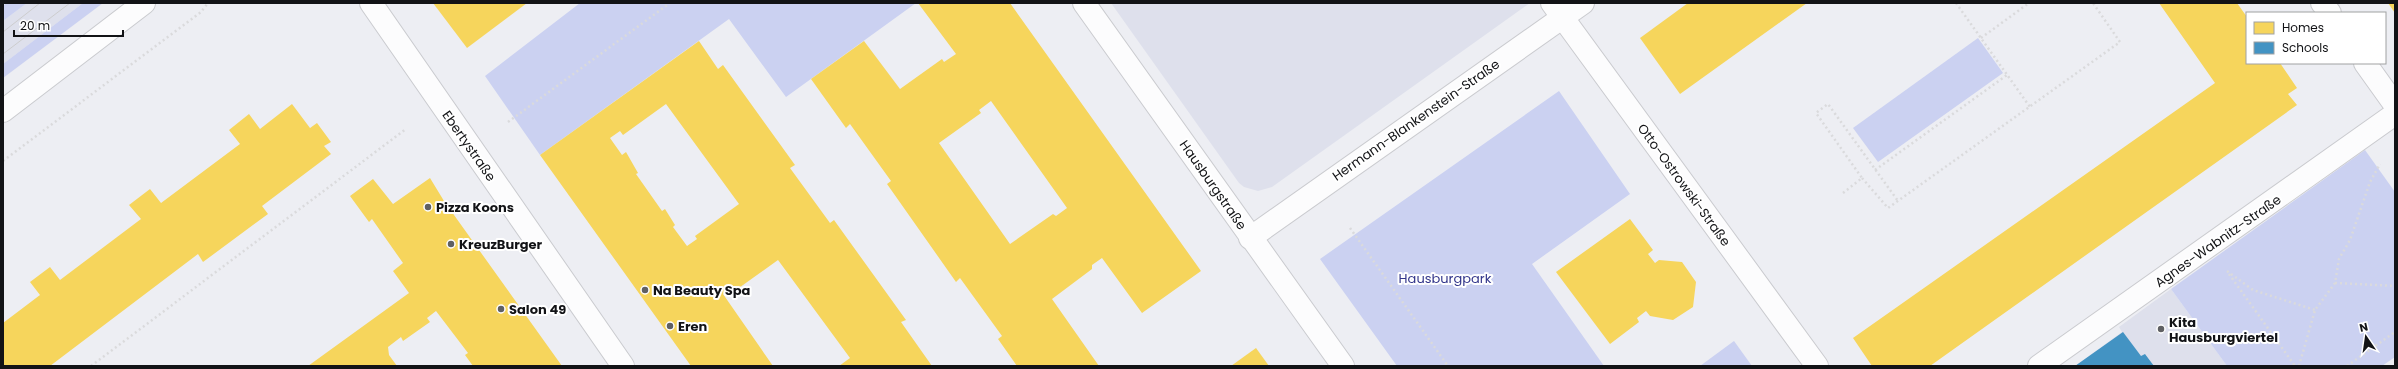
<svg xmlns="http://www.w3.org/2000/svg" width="2398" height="369" viewBox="0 0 2398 369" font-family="Poppins,sans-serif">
<rect width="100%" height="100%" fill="#edeef3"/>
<g fill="#dee0ec">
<path d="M27,3H83L3,64V21Z"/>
<path d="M1111,3H1530L1272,187L1258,191L1244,187L1239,183Z"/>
<path d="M2171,289L2227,366H2075L2122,332L2119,327Z"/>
</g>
<g fill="#cbd1f1">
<path d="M6,3H27L3,21V6Z"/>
<path d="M83,3H103L3,78V64Z"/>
<path d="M580,3H916L786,97L729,19L540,155L485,76Z"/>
<path d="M1978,38L2003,73L1878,162L1853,128Z"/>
<path d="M1559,91L1630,194L1532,264L1604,366H1397L1320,259Z"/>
<path d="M2365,150L2395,192V357L2382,366H2227L2171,289Z"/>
<path d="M1734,341L1752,366H1700Z"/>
</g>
<g fill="#f6d55c" fill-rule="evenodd">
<path d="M433,3H527L467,48Z"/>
<path d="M918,3H1010L1201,271L1142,313L1102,258L1092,265V269L1052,299L1099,366H1017L998,339L1002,336L960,278L956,282L887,184L891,181L850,124L846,128L811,79L864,41L900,89L942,59L944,62L956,54ZM991,101L1067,208L1056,216L1053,214L1010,244L939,143L981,113L979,110Z"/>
<path d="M1688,3H1807L1680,94L1640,38Z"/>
<path d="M2159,3H2237L2247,17V63H2280L2297,88L2288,94L2297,105L1930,366H1872L1853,338L2215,83Z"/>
<path d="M2388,3H2395V13Z"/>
<path d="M699,41L718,69L723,65L795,165L790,168L830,223L834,220L906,320L901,322L932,366H839L850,358L778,260L736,290L733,286L723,294L773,366H691L540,155ZM666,104L739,204L695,236L697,239L687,246L673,227L675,225L665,209L662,211L636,174L638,173L626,152L622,155L610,138L620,131L623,135Z"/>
<path d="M292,104L310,128L317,123L331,142L324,146L331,154L262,206L268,214L203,262L198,254L50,366H3V323L40,295L30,282L50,267L60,280L141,219L129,205L150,189L161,203L240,144L229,130L249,114L260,129Z"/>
<path d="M430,178L444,201L562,366H473L465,355L468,353L436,311L427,318L430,322L403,341L401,337L388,347L389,355L397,366H308L409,293L393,271L403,263L372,219L369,222L350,196L373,179L393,204Z"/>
<path d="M1630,219L1653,250L1648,254L1655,263L1659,260L1682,262L1696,282L1693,307L1673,320L1650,316L1646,311L1637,318L1639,322L1610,344L1556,272Z"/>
<path d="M1256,348L1269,366H1231Z"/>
</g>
<path fill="#4393c3" d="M2123,332L2141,356L2145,354L2154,366H2075Z"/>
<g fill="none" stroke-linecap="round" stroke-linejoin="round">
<g stroke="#cacbcf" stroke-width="24">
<g id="minor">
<path d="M371,3L623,366"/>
<path d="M1084,3L1343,366"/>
<path d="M1552,3L1817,366"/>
<path d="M2322,3L2330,13"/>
<path d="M2365,63L2395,105"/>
<path d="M1250,238L1583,3"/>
<path d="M2039,366L2395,114"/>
</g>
</g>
<g stroke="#cacbcf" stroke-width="24">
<path id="major" d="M3,111L144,3"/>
</g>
<g stroke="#dadadc" stroke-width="2.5" stroke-dasharray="2 3" stroke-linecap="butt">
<path d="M1956,3L2030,107"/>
<path d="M1981,38L2029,3"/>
<path d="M508,122L670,3"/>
<path d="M3,161L201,12L208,3"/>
<path d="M1875,170L2007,75"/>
<path d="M1862,178L1888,208L2120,42L2093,3"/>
<path d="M1843,193L1862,178L1816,113L1828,104L1898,201"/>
<path d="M1350,228L1448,366"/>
<path d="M2227,271L2253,290L2315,310"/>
<path d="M2229,274L2295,366"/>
<path d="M2335,283L2395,286"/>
<path d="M91,366L406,129"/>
<path d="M2299,366L2315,310L2335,283L2339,259L2350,240L2370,182L2380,164"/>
<path d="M2347,366L2395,332"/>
</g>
<use href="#minor" stroke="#fcfcfd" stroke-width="22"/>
<use href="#major" stroke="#fcfcfd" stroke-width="22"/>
<g stroke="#cdcdce" stroke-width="1">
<path d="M3,32L40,3"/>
<path d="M3,54L70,3"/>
</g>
</g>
<g fill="#5f6063" stroke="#fff" stroke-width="1.5">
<circle cx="428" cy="207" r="4"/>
<circle cx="451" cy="244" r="4"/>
<circle cx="645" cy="290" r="4"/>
<circle cx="501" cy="309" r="4"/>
<circle cx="670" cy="326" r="4"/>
<circle cx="2161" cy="329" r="4"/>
</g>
<g text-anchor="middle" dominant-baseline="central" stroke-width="4" stroke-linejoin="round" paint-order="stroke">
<g font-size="13" fill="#121316" stroke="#fff">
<text transform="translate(1416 120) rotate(-35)">Hermann-Blankenstein-Straße</text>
<text transform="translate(469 146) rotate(55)">Ebertystraße</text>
<text transform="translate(1213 185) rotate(55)">Hausburgstraße</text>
<text transform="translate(1684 185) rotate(54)">Otto-Ostrowski-Straße</text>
<text transform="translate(2218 241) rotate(-35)">Agnes-Wabnitz-Straße</text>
</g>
<g font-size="13" font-weight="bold" fill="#121316" stroke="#fff" text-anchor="start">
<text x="436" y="207">Pizza Koons</text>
<text x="459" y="244">KreuzBurger</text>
<text x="653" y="290">Na Beauty Spa</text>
<text x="509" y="309">Salon 49</text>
<text x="2169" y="322">Kita<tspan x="2169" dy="15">Hausburgviertel</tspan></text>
<text x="678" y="326">Eren</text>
</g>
<g font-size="13" fill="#33368b" stroke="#fff">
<text x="1445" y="278">Hausburgpark</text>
</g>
</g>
<rect width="2398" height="369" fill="none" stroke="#121316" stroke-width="8"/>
<rect x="2246" y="12" width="140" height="52" fill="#ffffff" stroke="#a0a1a2"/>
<rect x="2254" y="22" width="20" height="12" fill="#f6d55c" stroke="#a0a1a2"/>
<text x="2282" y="32" font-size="12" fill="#121316">Homes</text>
<rect x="2254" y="42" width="20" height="12" fill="#4393c3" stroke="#a0a1a2"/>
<text x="2282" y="52" font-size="12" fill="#121316">Schools</text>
<g transform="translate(2366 337) rotate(347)" stroke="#ffffff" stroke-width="3" paint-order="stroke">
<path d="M0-3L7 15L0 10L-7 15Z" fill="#121316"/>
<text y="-6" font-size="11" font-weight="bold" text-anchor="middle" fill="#121316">N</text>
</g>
<path d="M14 30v6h109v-6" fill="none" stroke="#121316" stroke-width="2"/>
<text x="20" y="30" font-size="12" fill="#121316" stroke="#ffffff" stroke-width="3" paint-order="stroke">20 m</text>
</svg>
